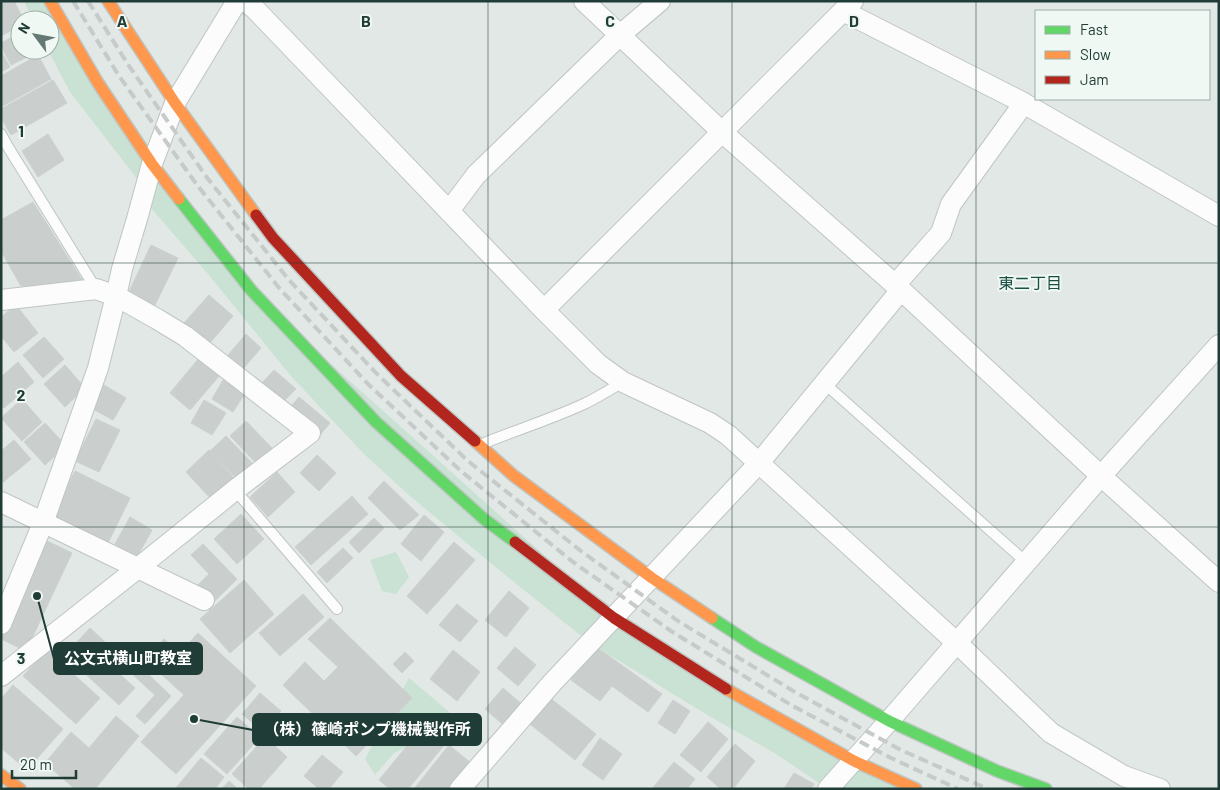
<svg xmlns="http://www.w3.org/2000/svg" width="1220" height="790" viewBox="0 0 1220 790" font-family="Barlow,'Noto Sans JP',sans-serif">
<rect width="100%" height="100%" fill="#e2e8e6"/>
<g fill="#cae2d3">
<path d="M24,1H50L152,164L145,189L70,92L48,50H50V20H33Z"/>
<path d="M160,174L263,303L614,618L916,789H828L773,752L709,716L590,643L509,578L411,497L364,454L291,376L208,274L151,208Z"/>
<path d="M396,552L409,577L396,594L382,591L370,560Z"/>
<path d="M409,678L454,716L440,730L394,753L375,775L365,759Z"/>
</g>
<g fill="#cacfcd" stroke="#cbd1cf">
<path d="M1,1H14L24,20H20V26L1,36Z"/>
<path d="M20,33V50L39,51L11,65L1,46V43Z"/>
<path d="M1,51L10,67L1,72Z"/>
<path d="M38,55L51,79L1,107V76Z"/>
<path d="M53,80L67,103L11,135L1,118V109Z"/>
<path d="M48,134L64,160L38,177L22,151Z"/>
<path d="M33,202L84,283L21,286L1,251V220Z"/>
<path d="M151,245L178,258L154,307L128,294Z"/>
<path d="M209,295L233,316L209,344L184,323Z"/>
<path d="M16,305L38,333L14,352L1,336V317Z"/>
<path d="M246,334L261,348L243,369L228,355Z"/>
<path d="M44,337L64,359L43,378L23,355Z"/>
<path d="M200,357L220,375L190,410L170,393Z"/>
<path d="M18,362L34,382L4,408L1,405V377Z"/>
<path d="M65,365L85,388L65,407L44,384Z"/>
<path d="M274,370L296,389L283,402L262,383Z"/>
<path d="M225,377L247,390L233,412L212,399Z"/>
<path d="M104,385L126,398L113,420L91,408Z"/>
<path d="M299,397L330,423L320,435L289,409Z"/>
<path d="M22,399L42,422L22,441L1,418Z"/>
<path d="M204,400L226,413L212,435L191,423Z"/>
<path d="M96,419L120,430L99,472L75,461Z"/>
<path d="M246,421L273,449L257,464L230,436Z"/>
<path d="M45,423L66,446L45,465L24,442Z"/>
<path d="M226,436L253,464L237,479L210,451Z"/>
<path d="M14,440L31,459L1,484V451Z"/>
<path d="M209,450L235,479L212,500L186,472Z"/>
<path d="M317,455L336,473L319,491L300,473Z"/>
<path d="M75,471L130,498L107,545L51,517Z"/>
<path d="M277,472L295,492L268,517L250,497Z"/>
<path d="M384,481L419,515L400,530L368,498Z"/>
<path d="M352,496L368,514L311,565L295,547Z"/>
<path d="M241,514L264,539L237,564L214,539Z"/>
<path d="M424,515L444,532L421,561L401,544Z"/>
<path d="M130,517L152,530L137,557L115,544Z"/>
<path d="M374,518L384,528L359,553L349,542Z"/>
<path d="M47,541L72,553L26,651L1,639Z"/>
<path d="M454,542L475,560L427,614L407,596Z"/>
<path d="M203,544L237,579L211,605L195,588L209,574L191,555Z"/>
<path d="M343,548L353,558L327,583L317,572Z"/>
<path d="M244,580L274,614L230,653L200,619Z"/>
<path d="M509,591L529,608L506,637L485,620Z"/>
<path d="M303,594L324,617L280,656L259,633Z"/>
<path d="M457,604L478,621L460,642L439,625Z"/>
<path d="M330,618L412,698L356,756L283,685L305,662L324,681L338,667L308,639Z"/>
<path d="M90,628L122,658L113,668L135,688L119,705L65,655Z"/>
<path d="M198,633L256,686L176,774L141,742L184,695L161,674Z"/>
<path d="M164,639L173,647L148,674L171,696L145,724L136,716L155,695L131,673Z"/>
<path d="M595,646L662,694L648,712L612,686L600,701L571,680Z"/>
<path d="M515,647L536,665L518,686L497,668Z"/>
<path d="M47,650L100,698L76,724L23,676Z"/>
<path d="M453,650L480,672L457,701L430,679Z"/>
<path d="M405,652L414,661L402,673L393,664Z"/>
<path d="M13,685L63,729L27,770L1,748V699Z"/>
<path d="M503,688L524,706L506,727L485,709Z"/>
<path d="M260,693L281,711L263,732L242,714Z"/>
<path d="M550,698L596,734L575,760L530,724Z"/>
<path d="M673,700L690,711L675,734L658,723Z"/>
<path d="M116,716L139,736L95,789H75L45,763L71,732L89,748Z"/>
<path d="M237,717L260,737L227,774L204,754Z"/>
<path d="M708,722L728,739L701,772L680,755Z"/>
<path d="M424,725L446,743L408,789H390L379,780Z"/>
<path d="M265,737L287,757L259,789H249L232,774Z"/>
<path d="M600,738L622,754L603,780L582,765Z"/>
<path d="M735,744L755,761L733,789H721L707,777Z"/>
<path d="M449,745L471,763L450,789H414Z"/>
<path d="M322,755L343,772L329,789H319L304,776Z"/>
<path d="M201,758L224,777L215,789H175Z"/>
<path d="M674,762L695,779L687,789H652Z"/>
<path d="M794,773L814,784L811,789H784Z"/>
<path d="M229,781L238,789H222Z"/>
</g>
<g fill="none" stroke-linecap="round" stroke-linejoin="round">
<g stroke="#bfc5c3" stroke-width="12">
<g id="lane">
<path d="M1,134L8,147L96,289"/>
<path d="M824,383L1027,563"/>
<path d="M482,444C516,430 552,419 586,403C598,397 611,389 623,382"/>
<path d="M235,490L337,609"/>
</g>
</g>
<g stroke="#bfc5c3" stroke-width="22">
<g id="street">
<path d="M245,1L255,9L544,310L598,364L623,382L710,423L728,435L957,643L1051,733L1124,776L1160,789"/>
<path d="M584,1L722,132L901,290L1101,476L1219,582"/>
<path d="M843,11L1018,100L1219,216"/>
<path d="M449,211L476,175L620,35L660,1"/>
<path d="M895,285L941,233L951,204L1024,103"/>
<path d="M1,300L96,289L116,296L157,319L185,336L310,433L235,490L138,568L1,676"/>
<path d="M544,310L853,1"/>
<path d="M1,502L204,600"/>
<path d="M1,624L43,523L98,368L116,296L122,269L137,219L152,164L175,103L237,1"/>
<path d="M460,789L552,683L759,463L901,290"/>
<path d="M828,789L889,721L1101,476L1219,345"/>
</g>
</g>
<g stroke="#bec6c3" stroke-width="14">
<g id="fast">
<path d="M179,199L251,290L376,422L484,519L515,542"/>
<path d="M712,618L756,647L889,721L997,771L1046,789"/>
</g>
</g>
<g stroke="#bec6c3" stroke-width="14">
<g id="slow">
<path d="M50,1L98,83L152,164L179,199"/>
<path d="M108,1L175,103L256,215"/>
<path d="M475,441L514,476L652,578L712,618"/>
<path d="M726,689L854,761L916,789"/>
<path d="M1,775L20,789"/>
</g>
</g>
<g stroke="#bec6c3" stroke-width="14">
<g id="jam">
<path d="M256,215L273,238L401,376L475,441"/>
<path d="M515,542L614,618L726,689"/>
</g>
</g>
<use href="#lane" stroke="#fbfcfb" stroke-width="10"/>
<use href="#street" stroke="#fbfcfb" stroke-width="20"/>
<use href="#fast" stroke="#63d668" stroke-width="11"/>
<use href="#slow" stroke="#ff974d" stroke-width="11"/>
<use href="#jam" stroke="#b3261e" stroke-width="11"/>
<g stroke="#c6cac9" stroke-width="4" stroke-dasharray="10 5" stroke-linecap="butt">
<path d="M73,1L119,76L197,185L280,289L368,384L462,472L573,562L671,631L791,705L891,758L958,789"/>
<path d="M88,1L129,66L208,179L289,280L377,374L468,461L581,551L678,621L795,692L899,749L988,789"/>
</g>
</g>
<path fill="none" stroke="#203c36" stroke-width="1" stroke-opacity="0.55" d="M244,1V789M488,1V789M732,1V789M976,1V789M1,263H1219M1,527H1219"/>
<g text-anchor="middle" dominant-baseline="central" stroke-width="4" stroke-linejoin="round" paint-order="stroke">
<g font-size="16" fill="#1b4f45" stroke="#f0f8f4">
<text x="1030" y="282">東二丁目</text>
</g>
</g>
<g font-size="16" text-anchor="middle" font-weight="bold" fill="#203c36" stroke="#f0f8f4" stroke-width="4" stroke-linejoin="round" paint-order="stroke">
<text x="122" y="27">A</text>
<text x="366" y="27">B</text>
<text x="610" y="27">C</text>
<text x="854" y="27">D</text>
<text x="21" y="137">1</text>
<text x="21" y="401">2</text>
<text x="21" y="664">3</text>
</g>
<path fill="none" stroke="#203c36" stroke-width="2" d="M37 596L54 659M194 719L253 730"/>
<g fill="#203c36" stroke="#f0f8f4" stroke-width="2">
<circle cx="37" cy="596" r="5"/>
<circle cx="194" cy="719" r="5"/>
</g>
<g fill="#203c36" stroke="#203c36" stroke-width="2">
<rect x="54" y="643" width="148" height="31" rx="5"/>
<rect x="253" y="714" width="228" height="31" rx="5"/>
</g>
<g font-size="16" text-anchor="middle" font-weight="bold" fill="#fff">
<text x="128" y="664">公文式横山町教室</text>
<text x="367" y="735">（株）篠崎ポンプ機械製作所</text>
</g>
<rect width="1220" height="790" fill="none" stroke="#203c36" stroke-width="5"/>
<rect x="1035" y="10" width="175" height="90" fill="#f0f8f4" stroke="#9dada8"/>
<rect x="1045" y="26" width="25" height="8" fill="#63d668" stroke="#9dada8"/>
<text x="1080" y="35" font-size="15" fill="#203c36">Fast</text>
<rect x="1045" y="51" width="25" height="8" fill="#ff974d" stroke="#9dada8"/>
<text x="1080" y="60" font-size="15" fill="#203c36">Slow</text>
<rect x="1045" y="76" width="25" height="8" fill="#b3261e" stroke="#9dada8"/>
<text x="1080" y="85" font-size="15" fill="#203c36">Jam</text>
<g transform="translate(35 35) rotate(302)"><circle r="24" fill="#f0f8f4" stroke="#9dada8"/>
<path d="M0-4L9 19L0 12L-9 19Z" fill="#647874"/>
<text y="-8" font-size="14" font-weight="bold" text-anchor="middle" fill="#203c36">N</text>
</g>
<path d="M12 770v8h64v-8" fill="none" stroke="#203c36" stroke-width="2.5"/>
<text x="20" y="770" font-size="15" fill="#203c36" stroke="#f0f8f4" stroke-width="4" paint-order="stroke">20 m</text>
</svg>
